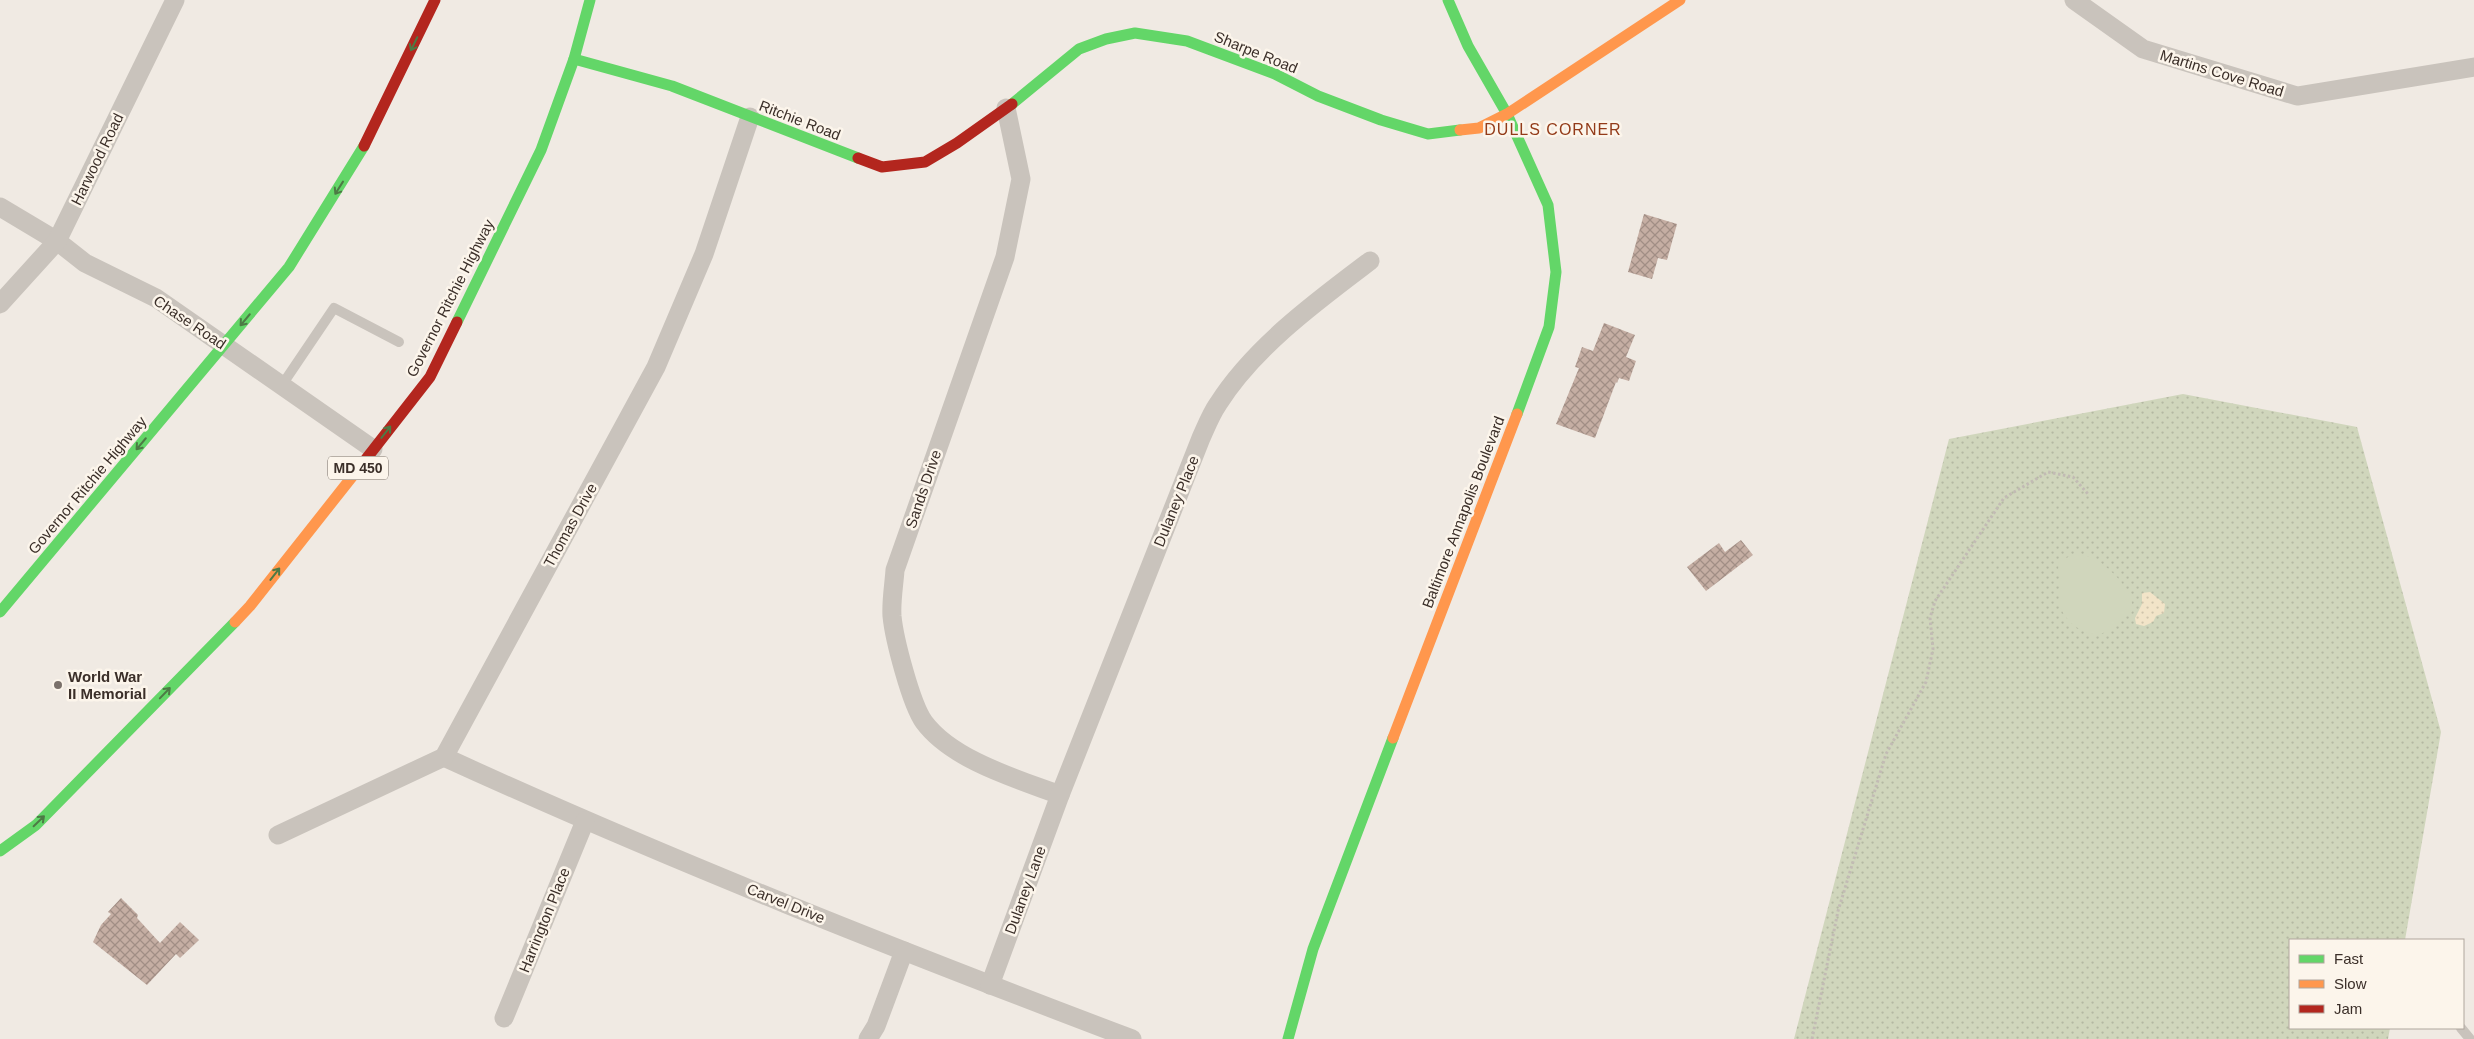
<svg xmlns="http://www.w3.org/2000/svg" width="2474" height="1039" viewBox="0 0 2474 1039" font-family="Helvetica,sans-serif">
<defs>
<pattern id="green-dots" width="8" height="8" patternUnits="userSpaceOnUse" patternTransform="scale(1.25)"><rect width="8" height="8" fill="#d0d6bc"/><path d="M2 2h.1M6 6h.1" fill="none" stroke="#b4b8a2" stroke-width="1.8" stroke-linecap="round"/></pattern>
<pattern id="sand-dots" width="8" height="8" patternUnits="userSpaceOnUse" patternTransform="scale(1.25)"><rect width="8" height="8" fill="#f2e4c8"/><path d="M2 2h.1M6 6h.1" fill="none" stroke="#d0c4ac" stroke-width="1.8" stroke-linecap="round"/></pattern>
<pattern id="building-cross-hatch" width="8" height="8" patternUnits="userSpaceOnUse" patternTransform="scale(1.25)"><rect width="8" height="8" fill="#c5aea3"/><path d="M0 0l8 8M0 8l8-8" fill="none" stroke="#a18e85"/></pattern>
</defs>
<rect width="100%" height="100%" fill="#f0eae3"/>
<path fill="url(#green-dots)" d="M2183,394L2357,427L2441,732L2405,940H2290V1028H2390L2388,1039H1794L1949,439Z"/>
<path fill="url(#sand-dots)" d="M2150,592L2165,604L2164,613L2156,616L2153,622L2144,626L2136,624L2135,618L2142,604V593Z"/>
<path fill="#d0d6bc" d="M2072,555C2080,555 2088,555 2095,559C2112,570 2136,592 2132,612C2124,617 2109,632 2100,634C2083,637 2060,618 2059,600C2058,595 2060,590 2060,585C2060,576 2057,573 2059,562Z"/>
<g fill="url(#building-cross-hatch)">
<path d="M1644,214L1677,224L1667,260L1658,258L1652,279L1628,272Z"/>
<path d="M1604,323L1635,335L1626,357L1636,361L1629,381L1619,378L1617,383L1616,382L1595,438L1556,424L1579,368L1575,367L1582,347L1593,351Z"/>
<path d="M1741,540L1753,555L1706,591L1687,567L1719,543L1725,552Z"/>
<path d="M121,898L138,915L137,918L160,943L180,922L199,940L180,958L176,954L147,985L93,942L101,925L111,914L108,912Z"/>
</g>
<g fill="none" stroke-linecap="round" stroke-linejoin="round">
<path stroke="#c2bbb4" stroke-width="3" stroke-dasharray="2.5 2.5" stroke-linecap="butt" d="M1812,1039L1838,911L1886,754L1926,682L1933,649L1930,618L1935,601L2004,498L2048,472L2073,477L2088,494"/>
<g stroke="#c9c3bc" stroke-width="10">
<path d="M282,385L334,308L399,342"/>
<path d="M2461,1028L2470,1039"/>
</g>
<g stroke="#c9c3bc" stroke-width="19">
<path d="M2074,0L2143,49L2297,96L2474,67"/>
<path d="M1006,108L1021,179L1005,257L895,570C894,585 891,601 892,616C894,638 911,704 924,722C952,760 1017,779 1060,795"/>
<path d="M0,207L57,241L85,263L156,298L373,449"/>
<path d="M0,304L57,241L175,0"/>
<path d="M444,757C669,860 900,951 1132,1039"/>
<path d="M278,835L444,757L656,367L704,254L750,117"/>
<path d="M990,985L1060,795L1201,438C1206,427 1211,414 1218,404C1254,347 1317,301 1370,261"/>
<path d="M504,1018L585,821"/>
<path d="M868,1039L876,1026L904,951"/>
</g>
<g stroke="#63d668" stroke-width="11">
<path d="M1448,0L1468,46L1507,114L1548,205L1556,272L1549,327L1517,414"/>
<path d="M574,59L672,86L858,158"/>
<path d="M1012,104L1079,49L1106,39L1135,33L1187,41L1275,74L1318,96L1381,120L1428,134L1460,130"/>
<path d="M457,322L541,150L574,59L590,0"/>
<path d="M0,612L289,267L364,146"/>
<path d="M0,851L36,825L235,622"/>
<path d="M1288,1039L1313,949L1393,738"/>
</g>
<g stroke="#ff974d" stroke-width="11">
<path d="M1460,130L1479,128L1507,114L1680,0"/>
<path d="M235,622L250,606L359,468"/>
<path d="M1393,738L1517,414"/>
</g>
<g stroke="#b3261e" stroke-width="11">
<path d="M364,146L435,0"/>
<path d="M858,158L882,167L925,162L957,143L1012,104"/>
<path d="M359,468L430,377L457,322"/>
</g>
</g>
<defs><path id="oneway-shaft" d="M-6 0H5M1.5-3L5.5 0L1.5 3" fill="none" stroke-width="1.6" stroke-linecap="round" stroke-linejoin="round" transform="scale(1.25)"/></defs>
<g stroke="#4d7a45">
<use href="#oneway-shaft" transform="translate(414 44) rotate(116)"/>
<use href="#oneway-shaft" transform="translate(339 188) rotate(122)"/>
<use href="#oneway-shaft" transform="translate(245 320) rotate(130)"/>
<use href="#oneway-shaft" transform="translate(386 432) rotate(-52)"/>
<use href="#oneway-shaft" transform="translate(141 444) rotate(130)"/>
<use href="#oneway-shaft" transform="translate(275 574) rotate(-52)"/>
<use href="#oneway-shaft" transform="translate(165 693) rotate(-46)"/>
<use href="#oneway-shaft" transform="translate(39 821) rotate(-44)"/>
</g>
<circle fill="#7a706a" stroke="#fcf5eb" stroke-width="2" cx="58" cy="685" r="5"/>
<g text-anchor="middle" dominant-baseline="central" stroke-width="5" stroke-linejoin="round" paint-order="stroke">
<rect fill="#fcf5eb" stroke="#756a63" stroke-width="1" x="328" y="456.5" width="60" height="23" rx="4"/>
<g font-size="14" font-weight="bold" fill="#3b2f29">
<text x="358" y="468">MD 450</text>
</g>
<g font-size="15" fill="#3b2f29" stroke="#fcf5eb">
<text transform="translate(1256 52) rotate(22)">Sharpe Road</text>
<text transform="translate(2222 73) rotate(17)">Martins Cove Road</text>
<text transform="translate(800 120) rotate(21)">Ritchie Road</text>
<text transform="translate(97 159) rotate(-64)">Harwood Road</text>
<text transform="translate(450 298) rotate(-63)">Governor Ritchie Highway</text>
<text transform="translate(190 322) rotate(34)">Chase Road</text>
<text transform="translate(87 485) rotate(-50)">Governor Ritchie Highway</text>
<text transform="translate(923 489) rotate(-71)">Sands Drive</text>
<text transform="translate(1176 501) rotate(-68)">Dulaney Place</text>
<text transform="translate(1463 512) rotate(-69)">Baltimore Annapolis Boulevard</text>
<text transform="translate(570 525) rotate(-61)">Thomas Drive</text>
<text transform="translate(1025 890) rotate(-70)">Dulaney Lane</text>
<text transform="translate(786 903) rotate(22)">Carvel Drive</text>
<text transform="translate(544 920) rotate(-68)">Harrington Place</text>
</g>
<g font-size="15" font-weight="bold" fill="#3b2f29" stroke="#fcf5eb" text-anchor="start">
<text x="68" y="676">World War<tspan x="68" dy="17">II Memorial</tspan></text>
</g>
<g font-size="16" letter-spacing="1" fill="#933b19" stroke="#fcf5eb">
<text x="1553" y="129">DULLS CORNER</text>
</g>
</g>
<rect x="2289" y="939" width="175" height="90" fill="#fcf5eb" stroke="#afa69d"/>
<rect x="2299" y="955" width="25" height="8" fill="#63d668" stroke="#afa69d"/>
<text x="2334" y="964" font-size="15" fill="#3b2f29">Fast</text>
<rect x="2299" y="980" width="25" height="8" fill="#ff974d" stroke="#afa69d"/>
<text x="2334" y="989" font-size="15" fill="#3b2f29">Slow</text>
<rect x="2299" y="1005" width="25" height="8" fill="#b3261e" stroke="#afa69d"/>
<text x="2334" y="1014" font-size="15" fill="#3b2f29">Jam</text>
</svg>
